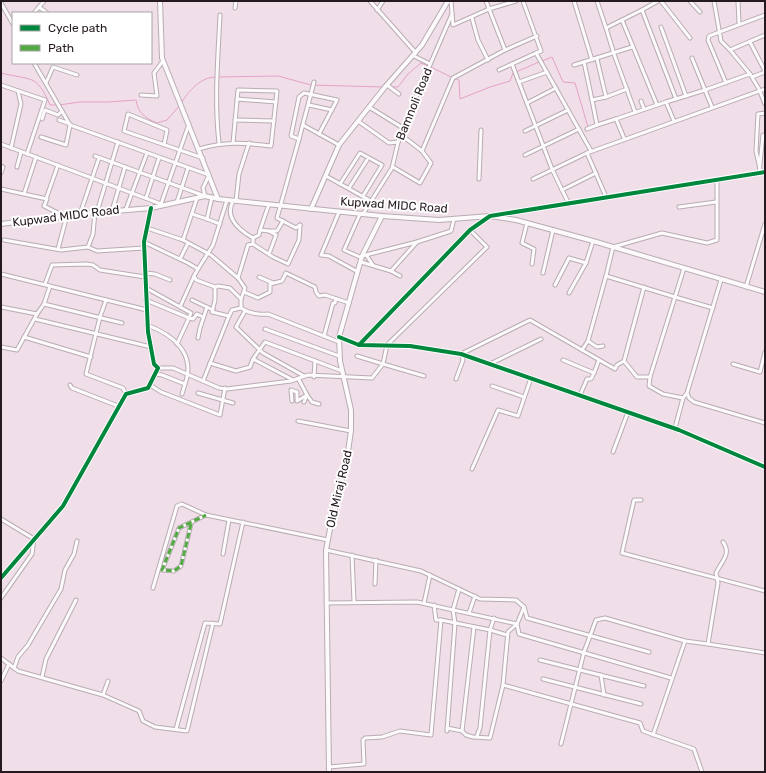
<svg xmlns="http://www.w3.org/2000/svg" width="766" height="773" viewBox="0 0 766 773" font-family="Rubik,sans-serif">
<rect width="100%" height="100%" fill="#f0dfe8"/>
<g fill="none" stroke-linecap="round" stroke-linejoin="round">
<g stroke="#e5a1c8" stroke-width="1">
<path d="M542,61L552,57L563,82L575,83L588,127"/>
<path d="M431,67L451,77"/>
<path d="M516,72L539,62"/>
<path d="M1,73C32,81 36,73 50,105H56"/>
<path d="M219,77L278,76L311,85L382,87"/>
<path d="M454,78L459,80L460,99L490,87L510,81L513,73"/>
<path d="M392,87H398L408,74L421,63L428,66"/>
<path d="M181,103C189,91 200,77 216,77"/>
<path d="M59,105L80,102H108L136,100C138,113 145,118 157,123L167,120L180,105"/>
</g>
<g stroke="#b8acb3" stroke-width="5">
<g id="minor">
<path d="M370,1L416,53"/>
<path d="M451,1L453,25L489,9L516,1"/>
<path d="M523,1L541,51L536,53"/>
<path d="M574,1L592,60"/>
<path d="M597,1L606,28"/>
<path d="M658,1L642,10L676,99"/>
<path d="M661,1L690,38"/>
<path d="M690,1L700,12"/>
<path d="M714,1L721,41L730,50"/>
<path d="M738,1L739,23"/>
<path d="M1,3L13,24"/>
<path d="M39,7L47,13"/>
<path d="M235,8L236,1"/>
<path d="M377,10L383,1"/>
<path d="M34,13L44,1"/>
<path d="M472,18L478,40L488,60"/>
<path d="M622,20L657,105"/>
<path d="M661,27L686,96"/>
<path d="M750,42L765,71"/>
<path d="M505,50L537,36"/>
<path d="M414,56L430,64"/>
<path d="M597,59L606,97L627,89"/>
<path d="M584,62L592,100"/>
<path d="M34,63L70,125L209,175L203,188L205,196"/>
<path d="M512,64L552,169L562,190"/>
<path d="M574,65L632,47"/>
<path d="M499,70L536,53L591,151"/>
<path d="M750,74L730,50L765,35"/>
<path d="M752,77L765,72"/>
<path d="M519,82L547,72"/>
<path d="M46,83L53,67L77,75"/>
<path d="M726,83L708,40L709,36L765,15"/>
<path d="M1,85L45,100L27,154"/>
<path d="M387,85L399,94"/>
<path d="M141,95L157,96L154,73L163,61"/>
<path d="M237,99L276,102"/>
<path d="M641,101L644,109"/>
<path d="M527,103L556,88"/>
<path d="M309,105L332,110"/>
<path d="M369,107L403,128"/>
<path d="M712,107L705,90L750,74L759,89L765,104"/>
<path d="M635,112L614,54L606,28L642,10"/>
<path d="M42,119L45,110L58,115L62,111"/>
<path d="M59,120L70,124"/>
<path d="M235,120L274,121"/>
<path d="M358,121L389,143L398,142"/>
<path d="M674,121L666,102L705,90L692,58"/>
<path d="M303,125L339,145"/>
<path d="M597,125L616,119"/>
<path d="M587,129L597,125L592,100L606,97"/>
<path d="M525,131L568,110"/>
<path d="M400,134L422,151L453,78L505,50L486,1"/>
<path d="M41,137L66,145L70,125"/>
<path d="M624,138L616,119L666,102"/>
<path d="M299,139L314,82"/>
<path d="M219,143C214,100 218,58 220,15"/>
<path d="M1,144L161,204"/>
<path d="M164,145L167,130L128,114L124,131C150,140 176,149 203,158"/>
<path d="M11,148L21,104L18,91"/>
<path d="M199,149C225,141 245,143 271,146L277,91L238,90L233,143"/>
<path d="M525,155L579,129"/>
<path d="M95,156L205,196"/>
<path d="M1,166L3,167L1,173"/>
<path d="M17,167L21,152"/>
<path d="M393,167L420,183L431,163L422,151"/>
<path d="M760,169L756,151L758,114L765,113"/>
<path d="M759,173L763,135H765"/>
<path d="M326,176L371,201"/>
<path d="M479,179L481,130"/>
<path d="M533,179L587,153"/>
<path d="M340,184L360,153L382,165L363,196"/>
<path d="M349,188L367,160"/>
<path d="M1,189L47,199L44,206L64,216"/>
<path d="M24,194L36,157"/>
<path d="M606,197L587,153L765,89"/>
<path d="M146,198L159,158"/>
<path d="M46,199L58,165"/>
<path d="M233,201C224,218 239,230 253,238"/>
<path d="M236,201L239,174L249,143"/>
<path d="M177,202L188,168"/>
<path d="M161,204L189,124"/>
<path d="M569,204L562,190L596,173"/>
<path d="M679,207L716,202"/>
<path d="M126,209L147,153"/>
<path d="M112,211L125,167"/>
<path d="M95,212L93,234L88,247L97,251L144,248"/>
<path d="M97,212L118,142"/>
<path d="M339,212L321,255L329,256L358,272"/>
<path d="M80,214L99,158"/>
<path d="M192,214L207,219L212,197"/>
<path d="M360,214L344,250L362,258"/>
<path d="M363,214L392,168L400,134L452,14"/>
<path d="M207,219L220,224"/>
<path d="M527,223L522,243L534,249L532,264"/>
<path d="M300,225L296,228L277,218L299,139L291,136L299,97L304,93L337,100L319,134"/>
<path d="M147,228L183,240L211,255L238,278L248,245L253,244"/>
<path d="M269,231L260,230L269,204"/>
<path d="M253,238V244L273,257L288,264L299,240L300,225"/>
<path d="M253,238L259,235L260,230"/>
<path d="M4,240L61,250L88,247"/>
<path d="M183,240L197,198"/>
<path d="M144,242L188,263L198,269L194,276L196,280L215,287L218,286L230,288L241,299V308C250,314 258,315 268,314L339,342"/>
<path d="M58,249L67,215"/>
<path d="M269,254L276,235L269,231H277L283,221"/>
<path d="M366,255L373,265"/>
<path d="M362,256L417,242L451,231L454,219"/>
<path d="M180,259L188,243"/>
<path d="M361,262L391,271L417,242"/>
<path d="M586,263L593,241"/>
<path d="M684,268L675,297L606,276L613,247L662,233L707,243L717,240V180"/>
<path d="M198,269L213,245L227,200"/>
<path d="M391,271L400,276"/>
<path d="M145,273L155,274L170,280"/>
<path d="M543,273L553,230"/>
<path d="M1,274L147,310"/>
<path d="M259,277L273,283"/>
<path d="M238,278L245,288L241,299"/>
<path d="M721,280L687,393L689,398L694,402L765,423"/>
<path d="M45,284L52,265L87,264L93,265L100,270L145,277"/>
<path d="M555,285L569,258L586,263L569,293"/>
<path d="M50,286L44,304L122,323"/>
<path d="M215,287V300L212,312L229,316L232,310L241,308"/>
<path d="M644,287L624,361L637,377H650"/>
<path d="M746,287L765,224"/>
<path d="M146,288L191,313L189,318L193,319L197,314L203,317"/>
<path d="M244,292L258,298L270,292V284L282,281L286,273L315,287L316,292L319,296L325,295L349,303"/>
<path d="M106,300L100,317L86,374L123,388L126,394"/>
<path d="M146,300L189,318L177,344"/>
<path d="M192,300L213,310"/>
<path d="M1,307L37,314L44,304"/>
<path d="M180,307L194,276"/>
<path d="M245,311L236,327L263,353L304,376"/>
<path d="M35,319L151,347"/>
<path d="M147,325C174,335 196,354 185,384L162,375L155,374"/>
<path d="M265,329L339,356"/>
<path d="M324,336L333,303H335L336,299"/>
<path d="M24,337L91,357"/>
<path d="M339,337L359,345L410,346L461,354L679,430L765,467"/>
<path d="M198,338L200,328L207,307"/>
<path d="M359,345L470,230L490,216L765,172"/>
<path d="M603,346L597,347L588,341L606,276"/>
<path d="M1,347L17,350L37,314"/>
<path d="M582,350L588,341"/>
<path d="M461,354L530,320L615,369L617,365L624,361"/>
<path d="M253,359L265,342L342,371"/>
<path d="M563,360L594,373L599,360"/>
<path d="M210,363L236,371L250,367L253,359L293,380"/>
<path d="M490,364L541,339"/>
<path d="M733,364L760,372L765,352"/>
<path d="M158,368H173L219,388L227,389L291,381L308,375L372,378L383,364L357,356"/>
<path d="M424,376L383,364L387,345L487,247L470,230"/>
<path d="M314,377L315,361"/>
<path d="M456,379L463,360L461,354"/>
<path d="M203,381L229,316"/>
<path d="M70,385L72,388L118,406"/>
<path d="M150,385L161,392L220,415L225,388"/>
<path d="M492,386L524,397"/>
<path d="M198,393L233,403"/>
<path d="M687,393L683,398L663,394L649,386L650,377L675,297L713,308"/>
<path d="M182,394L185,384"/>
<path d="M580,395L587,379H591L594,373"/>
<path d="M292,401L291,390L297,392V401L307,395L298,378"/>
<path d="M304,402L307,395L312,402L319,404"/>
<path d="M298,421L351,431"/>
<path d="M675,428L683,398"/>
<path d="M613,452L628,412"/>
<path d="M472,469L498,410L518,416L531,378"/>
<path d="M641,500H634L622,553L765,591"/>
<path d="M1,519L34,539L32,554L1,598"/>
<path d="M191,524L181,566L174,571L162,570L179,528L206,515"/>
<path d="M326,550L421,571L480,599L516,600L524,607L527,618L649,652"/>
<path d="M223,554L229,520"/>
<path d="M352,555L354,602"/>
<path d="M1,578L63,506L126,394L148,388L158,368L154,364L148,332L144,242L151,208"/>
<path d="M375,584L376,560"/>
<path d="M153,588L177,506L182,504L206,515L328,540"/>
<path d="M326,603L417,602L517,624L519,634L671,678"/>
<path d="M424,603L430,575"/>
<path d="M524,607L517,624L508,632L503,685L640,723L643,731L694,749L702,772"/>
<path d="M469,613L475,596"/>
<path d="M494,618L490,630L507,635"/>
<path d="M441,620L490,630L480,728L477,736"/>
<path d="M708,644L765,653"/>
<path d="M1,658L18,671L103,695"/>
<path d="M540,660L644,686"/>
<path d="M14,668L18,657L28,645L61,589L65,570L74,554L77,541"/>
<path d="M601,675L604,695"/>
<path d="M42,677L46,659L76,600"/>
<path d="M543,679L641,704"/>
<path d="M1,681L9,664"/>
<path d="M108,681L103,695L139,711L143,721L155,727L187,731L213,623"/>
<path d="M447,728L462,731L466,735L473,737L490,738L503,685"/>
<path d="M176,729L205,623L220,624L243,522"/>
<path d="M447,731L455,623L453,610L459,589"/>
<path d="M462,731L474,627"/>
<path d="M653,735L685,641"/>
<path d="M561,744L584,652L596,620L605,618L685,641L708,644L718,583L716,573C721,562 732,554 723,542"/>
<path d="M329,767L364,764L363,740L365,738L382,737L400,731L431,735L441,620H436L434,605"/>
</g>
</g>
<g stroke="#b8acb3" stroke-width="6">
<g id="major">
<path d="M160,1L162,58L218,199"/>
<path d="M311,209L339,145L385,87L422,45L448,1"/>
<path d="M1,224L80,214L151,208L205,196L218,199L382,216L439,220L490,216L516,220L593,241L765,292"/>
<path d="M329,772L326,550L330,529L347,458L351,431V410L340,361L339,337L362,256L382,216"/>
</g>
</g>
<use href="#minor" stroke="#fdfafc" stroke-width="3"/>
<use href="#major" stroke="#fdfafc" stroke-width="4"/>
<path stroke="#53a943" stroke-width="3" stroke-dasharray="6 3" stroke-linecap="butt" d="M191,524L181,566L174,571L162,570L179,528L206,515"/>
<g stroke="#fff" stroke-width="6">
<g id="cycleway">
<path d="M339,337L359,345L410,346L461,354L679,430L765,467"/>
<path d="M359,345L470,230L490,216L765,172"/>
<path d="M1,578L63,506L126,394L148,388L158,368L154,364L148,332L144,242L151,208"/>
</g>
</g>
<use href="#cycleway" stroke="#00873e" stroke-width="4"/>
</g>
<g text-anchor="middle" dominant-baseline="central" stroke-width="4" stroke-linejoin="round" paint-order="stroke">
<g font-size="12" fill="#251a20" stroke="#fff">
<text transform="translate(414 104) rotate(-68)">Bamnoli Road</text>
<text transform="translate(394 205) rotate(4)">Kupwad MIDC Road</text>
<text transform="translate(66 216) rotate(-7)">Kupwad MIDC Road</text>
<text transform="translate(339 489) rotate(-77)">Old Miraj Road</text>
</g>
</g>
<rect width="766" height="773" fill="none" stroke="#251a20" stroke-width="4"/>
<rect x="12" y="12" width="140" height="52" fill="#ffffff" stroke="#a8a3a6"/>
<rect x="20" y="25" width="20" height="6" fill="#00873e" stroke="#a8a3a6"/>
<text x="48" y="32" font-size="12" fill="#251a20">Cycle path</text>
<rect x="20" y="45" width="20" height="6" fill="#53a943" stroke="#a8a3a6"/>
<text x="48" y="52" font-size="12" fill="#251a20">Path</text>
</svg>
